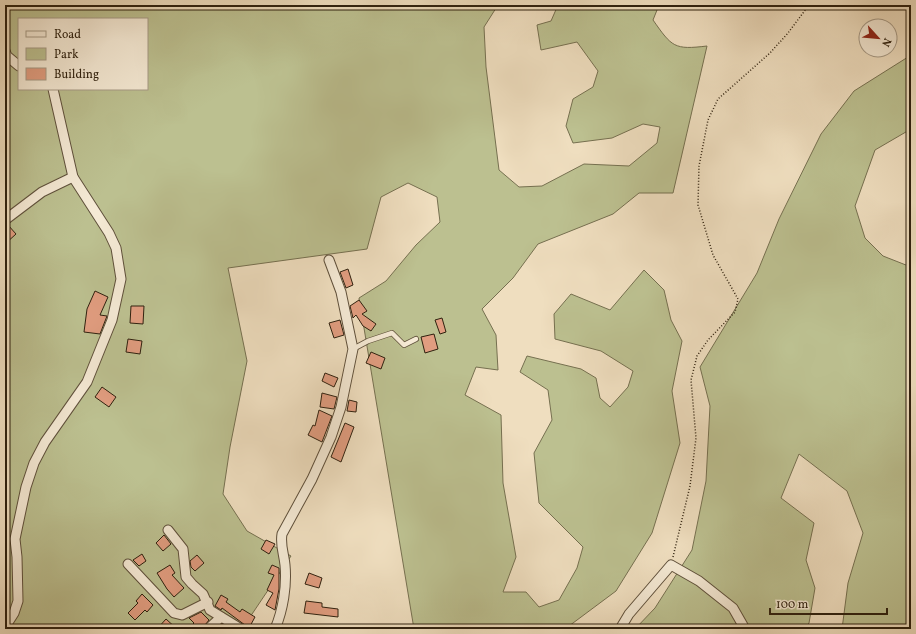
<svg xmlns="http://www.w3.org/2000/svg" width="916" height="634" viewBox="0 0 916 634" font-family="Vollkorn,serif">
<rect width="100%" height="100%" fill="#efdebf"/>
<filter id="stains"><feTurbulence type="fractalNoise" baseFrequency=".005" numOctaves="4"/><feColorMatrix values="0 0 0 0 .2 0 0 0 0 .09 0 0 0 0 .02 0 0 0 .5 -.17"/></filter>
<radialGradient id="worn" r=".72"><stop offset=".6" stop-color="#630" stop-opacity="0"/><stop offset="1" stop-color="#630" stop-opacity=".3"/></radialGradient>
<g fill="#bcc090" stroke="#767050" fill-rule="evenodd">
<path d="M5,5H498L484,27L486,67L499,170L519,187L542,186L584,164L629,166L657,143L660,127L643,124L612,138L573,143L566,126L573,99L593,87L598,71L577,42L541,50L537,25L551,21L558,5H659L653,20C672,47 674,50 707,46L673,193H639L613,214L538,244L513,278L482,309L496,335L498,370L476,367L465,395L501,415L503,483L516,557L503,592H526L539,607L559,600L577,568L583,547L539,503L534,453L552,420L548,390L520,372L527,356L581,369L596,378L600,398L610,407L628,387L633,371L601,351L555,339L554,314L571,294L610,310L644,270L664,290L671,320L682,341L672,391L680,443L652,533L616,591L569,626L572,629H414L359,298L386,281L416,245L440,222L437,197L408,183L381,197L367,249L228,268L247,361L230,447L223,494L247,531L291,556L242,629H5ZM19,19H147V89H19Z"/>
<path d="M908,57L911,58V129L875,150L855,206L865,238L883,256L911,267V629H842L848,583L863,533L847,491L799,454L781,498L814,523L806,560L815,588L809,623L804,629H635L655,608L692,550L706,481L710,406L700,367L757,273L779,219L821,134L854,91Z"/>
</g>
<g fill="#e19d80" stroke="#2f210f">
<path d="M8,225L16,234L5,244V226Z"/>
<path d="M348,269L353,285L346,288L340,272Z"/>
<path d="M95,291L108,297L100,315L107,316L100,334L84,332L87,309Z"/>
<path d="M359,300L367,311L362,314L376,324L371,331L363,326L356,315L353,318L350,306Z"/>
<path d="M131,306H144L143,324L130,323Z"/>
<path d="M442,318L446,332L440,334L435,320Z"/>
<path d="M340,320L344,335L334,338L329,323Z"/>
<path d="M434,334L438,349L425,353L421,337Z"/>
<path d="M128,339L142,341L140,354L126,352Z"/>
<path d="M371,352L385,358L381,369L366,363Z"/>
<path d="M325,373L338,378L334,387L322,381Z"/>
<path d="M102,387L116,397L109,407L95,397Z"/>
<path d="M322,393L337,397L334,409L320,407Z"/>
<path d="M349,400L357,402L356,412L347,411Z"/>
<path d="M319,410L332,416L322,442L308,435L313,425L315,426Z"/>
<path d="M345,423L354,427L341,462L331,457Z"/>
<path d="M164,535L171,544L163,551L156,543Z"/>
<path d="M266,540L275,544L269,554L261,549Z"/>
<path d="M142,554L146,561L139,566L133,560Z"/>
<path d="M197,555L204,563L195,571L191,567L190,561Z"/>
<path d="M170,565L175,573L172,575L184,588L174,597L167,589L157,573Z"/>
<path d="M272,565L279,568V589L275,610L266,605L273,593L267,590L274,575L268,573Z"/>
<path d="M309,573L322,578L319,588L305,584Z"/>
<path d="M142,594L153,605L147,612L145,610L135,620L128,613L138,603L136,601Z"/>
<path d="M221,595L228,599L226,602L240,612L242,609L255,617L249,628L222,608L221,610L215,606Z"/>
<path d="M306,601L322,603V607L338,609V617L304,613Z"/>
<path d="M201,612L209,620L202,629H188L194,623L189,618Z"/>
<path d="M166,619L177,629H157Z"/>
</g>
<g fill="none" stroke-linecap="round" stroke-linejoin="round">
<g stroke="#5f503b" stroke-width="6">
<path id="lane" d="M353,349L368,341L392,333L404,345L416,339"/>
</g>
<g stroke="#5f503b" stroke-width="11">
<g id="street">
<path d="M5,51L7,56L19,66"/>
<path d="M5,220L42,192L73,177"/>
<path d="M168,530L183,549L186,577L192,584L203,594L210,610L241,629"/>
<path d="M128,564L174,613L182,615L208,602"/>
<path d="M5,627L14,613L18,601L17,557L15,539L26,487L34,463L45,442L87,382L112,320L121,279L116,248L109,233L73,177L53,89"/>
<path d="M208,629L221,617"/>
<path d="M275,629C283,610 287,586 285,565C284,554 280,545 282,534L312,479L331,437L341,407L353,349L341,292L329,260"/>
<path d="M620,629L629,614L671,565L699,581L733,608L745,629"/>
</g>
</g>
<path stroke="#2f210f" stroke-width="1.5" stroke-dasharray="1 2" stroke-linecap="butt" d="M673,557L690,486L696,438L691,380L697,356L708,340L735,312L738,299L713,255L698,205L699,166L708,120L718,99L770,53L788,33L809,5"/>
<use href="#lane" stroke="#f5ead5" stroke-width="4.5"/>
<use href="#street" stroke="#f5ead5" stroke-width="9"/>
</g>
<rect width="916" height="634" fill="none" stroke="#efdebf" stroke-width="20"/>
<rect x="6" y="6" width="904" height="622" fill="none" stroke="#2f210f" stroke-width="2"/>
<rect x="10" y="10" width="896" height="614" fill="none" stroke="#2f210f"/>
<rect x="18" y="18" width="130" height="72" fill="#f5ead5" stroke="#a69a86"/>
<rect x="26" y="31" width="20" height="6" fill="#f5ead5" stroke="#a69a86"/>
<text x="54" y="38" font-size="12" fill="#2f210f">Road</text>
<rect x="26" y="48" width="20" height="12" fill="#bcc090" stroke="#a69a86"/>
<text x="54" y="58" font-size="12" fill="#2f210f">Park</text>
<rect x="26" y="68" width="20" height="12" fill="#e19d80" stroke="#a69a86"/>
<text x="54" y="78" font-size="12" fill="#2f210f">Building</text>
<g transform="translate(878 38) rotate(117)"><circle r="19" fill="#f5ead5" stroke="#a69a86"/>
<path d="M0-3L7 15L0 10L-7 15Z" fill="#8f2418"/>
<text y="-6" font-size="11" font-weight="bold" text-anchor="middle" fill="#2f210f">N</text>
</g>
<path d="M770 608v6h117v-6" fill="none" stroke="#2f210f" stroke-width="2"/>
<text x="776" y="608" font-size="12" fill="#2f210f" stroke="#f5ead5" stroke-width="3" paint-order="stroke">100 m</text>
<rect width="100%" height="100%" filter="url(#stains)"/>
<rect width="100%" height="100%" fill="url(#worn)"/>
</svg>
